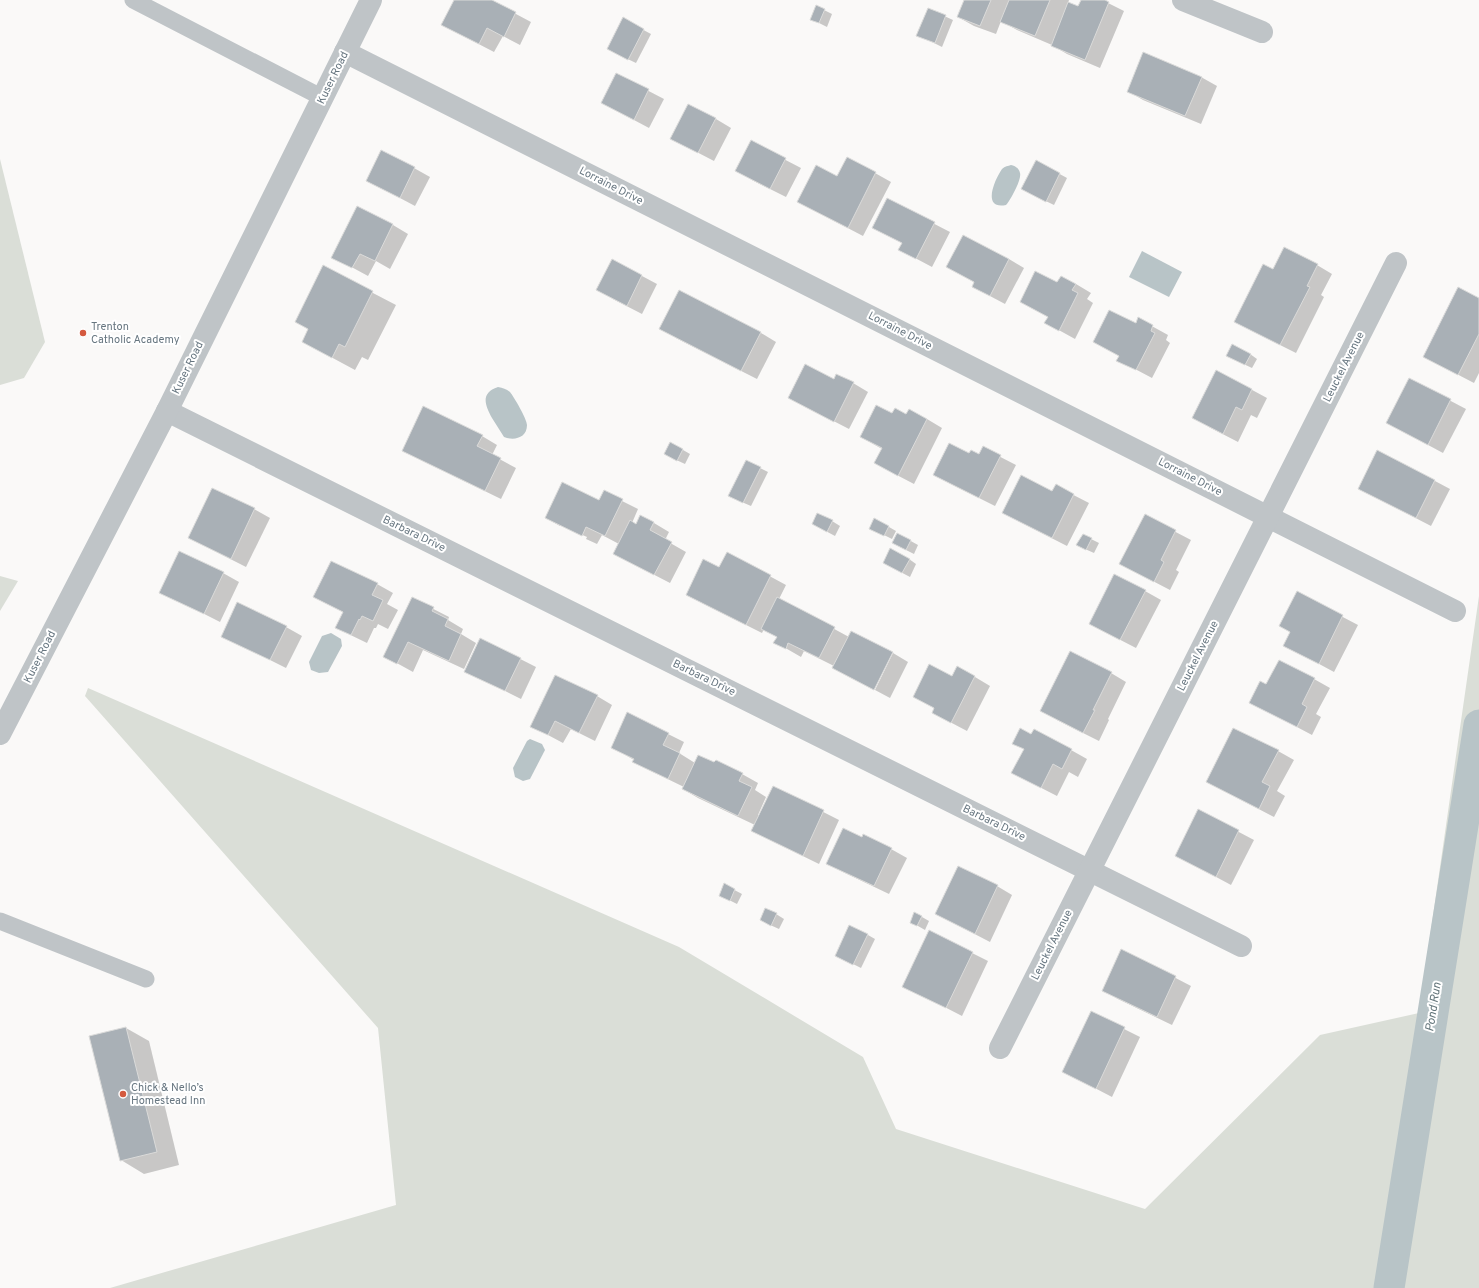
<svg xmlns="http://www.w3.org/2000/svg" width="1479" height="1288" viewBox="0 0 1479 1288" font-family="Overpass,sans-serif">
<rect width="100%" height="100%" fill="#faf9f8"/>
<g fill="#daded7">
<path d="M0,159L45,342L24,378L0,385Z"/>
<path d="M0,576L18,581L0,611Z"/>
<path d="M1479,596V1288H110L396,1205L378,1028L85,696L88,688L679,947L863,1057L896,1129L1145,1209L1320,1035L1419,1013Z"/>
</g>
<g fill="#b8c4c7">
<path d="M1011,165C1015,166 1019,168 1020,173C1022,179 1010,201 1006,205C981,210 995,179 1002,169C1005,166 1008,166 1011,165Z"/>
<path d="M1142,251L1182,272L1169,297L1129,277Z"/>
<path d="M498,387C503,388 506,389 510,392C514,397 527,419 527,425C527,438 514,441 504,437C500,431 496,424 492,418C485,405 480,393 498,387Z"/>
<path d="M331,633L341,639L342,646L328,672L319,673L311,670L309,662L322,636Z"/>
<path d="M530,739L542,744L545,750L530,779L523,781L515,777L513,768L527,741Z"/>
</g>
<g fill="#0003">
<path d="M455,0H490L531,22L520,45L503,36L494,52L442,25Z"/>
<path d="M965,0H1069L1068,3L1079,8L1082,0H1102L1124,11L1100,68L1067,54L1052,45L1017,30L1001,21L996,34L974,26L958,17Z"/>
<path d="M929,9L953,20L942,47L918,35Z"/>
<path d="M824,10L832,14L827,27L811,19Z"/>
<path d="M623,19L651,34L636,63L615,53Z"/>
<path d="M616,74L664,99L649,128L617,111Z"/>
<path d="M1201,77L1217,86L1201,124L1143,100L1128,91Z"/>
<path d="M716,119L731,128L714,161L687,147Z"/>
<path d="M751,142L801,168L786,197L752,180Z"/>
<path d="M1036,161L1067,178L1054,205L1029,193Z"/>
<path d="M414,168L430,177L415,206L383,189Z"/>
<path d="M875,173L891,182L863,236L798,202Z"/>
<path d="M888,200L950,232L932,267L900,250L903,243Z"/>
<path d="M393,225L408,234L390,269L376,261L368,276L333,257Z"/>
<path d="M1009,259L1024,268L1005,304L973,287L975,282Z"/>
<path d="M612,260L657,284L642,314L613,299Z"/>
<path d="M1317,265L1332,274L1321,295L1324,297L1296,353L1250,330L1273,270Z"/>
<path d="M323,267L396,305L368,360L362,357L355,370L303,342L309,329Z"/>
<path d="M1058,284H1076L1091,293L1087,299L1093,303L1075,339L1046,323Z"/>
<path d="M1479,299V373L1474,383L1424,357Z"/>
<path d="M1139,319L1168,335L1166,340L1170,343L1152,378L1118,360Z"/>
<path d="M761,333L776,342L757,379L676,338Z"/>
<path d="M1250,354L1257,359L1252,368L1235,360Z"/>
<path d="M1217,371L1267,398L1257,418L1251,415L1238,442L1209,427Z"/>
<path d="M1409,379L1466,409L1443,453L1387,423Z"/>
<path d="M834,380L853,383L868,392L849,429L789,398Z"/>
<path d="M892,415H907L927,419L942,428L914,484L891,472L882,449L861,437Z"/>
<path d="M482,436L497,445L492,455L516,468L501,499L419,459L403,450Z"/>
<path d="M671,443L690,454L685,464L672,458Z"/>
<path d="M983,448L1016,465L995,506L949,483L970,454L980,455Z"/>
<path d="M760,468L768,472L751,506L737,500Z"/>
<path d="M1435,481L1450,489L1431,526L1375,497Z"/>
<path d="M1056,486L1089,503L1067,546L1018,521L1053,493Z"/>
<path d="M604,492L638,509L632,523L636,525L641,516L654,523L669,532L665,540L686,552L670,583L614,554L619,544L602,535L597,544L586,539L587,537L560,525V526L546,518L600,501Z"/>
<path d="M254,509L270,518L246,567L189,538Z"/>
<path d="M1145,516L1191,540L1176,570L1179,572L1170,590L1120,564Z"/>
<path d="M832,521L840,526L835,536L820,528Z"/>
<path d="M889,527L896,531L892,539L878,532Z"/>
<path d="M898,534L918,545L914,554L900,547Z"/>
<path d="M1083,535L1099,543L1094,553L1085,549Z"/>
<path d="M727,553L786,585L779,599L849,637L834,666L804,651L801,657L775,642L778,637L764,629L762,633L702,603Z"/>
<path d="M909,559L916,564L910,577L891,567Z"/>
<path d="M223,573L239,582L220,622L161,592Z"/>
<path d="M377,584L393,593L387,604L398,610L388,629L378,624L376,628H374L367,643L336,628L344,612L315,597Z"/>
<path d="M1145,591L1161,600L1136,648L1105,632Z"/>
<path d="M1297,593L1358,625L1334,672L1284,645L1291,632Z"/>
<path d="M412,598L449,617L448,620L463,629L461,634L476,643L464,669L423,650L413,672L384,656Z"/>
<path d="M286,627L302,636L286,668L222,636Z"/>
<path d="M481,639L536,667L521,699L466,671Z"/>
<path d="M893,653L908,662L890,698L875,690Z"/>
<path d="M1111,673L1126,682L1108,719L1109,720L1099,741L1057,720Z"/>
<path d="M952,677H975L990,686L967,731L948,721Z"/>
<path d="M1314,679L1330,688L1316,714L1321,717L1312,735L1250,702L1267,685Z"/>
<path d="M597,696L612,705L595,741L571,729L563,743L531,726Z"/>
<path d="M628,714L684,742L679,753L695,763L742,774L758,783L755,790L766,797L758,815H760L774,787L839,820L819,864L768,839L752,831L755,825L698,798L683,789L684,787L649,770L633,762L634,760L612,747Z"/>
<path d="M1032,735L1071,750L1087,759L1078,777L1069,772L1057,796L1012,773L1025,750L1013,743Z"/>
<path d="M1278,751L1294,760L1277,791L1285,796L1274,817L1207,782Z"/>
<path d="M1199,811L1254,840L1231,885L1192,864Z"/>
<path d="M863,838L891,849L907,858L889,894L843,872L827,863Z"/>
<path d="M725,885L742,894L737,904L727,899Z"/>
<path d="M997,886L1012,895L990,942L936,914Z"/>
<path d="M915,913L929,921L925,930L911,922Z"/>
<path d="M776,914L784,919L779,929L768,924Z"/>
<path d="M930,932L988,961L962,1016L904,986Z"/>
<path d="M868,935L875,939L861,968L843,959Z"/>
<path d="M1122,950L1191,986L1172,1025L1118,999L1103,990Z"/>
<path d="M1092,1013L1140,1037L1112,1097L1064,1072Z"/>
<path d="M126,1028L149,1041L179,1165L144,1174L121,1160Z"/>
</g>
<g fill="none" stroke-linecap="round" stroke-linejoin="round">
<path stroke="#b8c4c7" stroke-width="31" d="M1389,1288L1479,725"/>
</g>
<g fill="#a9b0b6" stroke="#dbdbda">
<path d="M454,0H492L516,12L504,37L487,28L479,44L441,25Z"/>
<path d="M964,0H991L980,26L957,17Z"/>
<path d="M1009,0H1050L1035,36L1000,22Z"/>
<path d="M1081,0H1105L1109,2L1085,60L1051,46L1068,2L1078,6Z"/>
<path d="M816,5L825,9L819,23L810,20Z"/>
<path d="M928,8L946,15L935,43L916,36Z"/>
<path d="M623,17L644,29L628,60L607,49Z"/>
<path d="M1143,52L1202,77L1185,116L1127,92Z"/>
<path d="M616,73L649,89L634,120L601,103Z"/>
<path d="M688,104L716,118L698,153L670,139Z"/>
<path d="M751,140L786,158L770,189L735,171Z"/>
<path d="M381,150L415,167L400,198L366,181Z"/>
<path d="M847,157L876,172L848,228L797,202L816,165L837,176Z"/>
<path d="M1036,160L1060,173L1046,202L1021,189Z"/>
<path d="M887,198L935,222L916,259L898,250L902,243L872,228Z"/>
<path d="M357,206L393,224L375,261L360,254L352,268L331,258Z"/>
<path d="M963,235L1009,259L990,296L972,287L974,282L946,267Z"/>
<path d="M1284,247L1318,264L1307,286L1310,287L1280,345L1234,322L1263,264L1273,269Z"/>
<path d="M612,259L642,275L627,306L596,290Z"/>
<path d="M323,265L373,291L345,347L339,344L332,358L302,342L308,329L295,322Z"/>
<path d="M1035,271L1057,282L1061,276L1076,284L1072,290L1078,293L1059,331L1044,323L1048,317L1020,302Z"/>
<path d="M1458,287L1479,298V334L1458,375L1423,357Z"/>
<path d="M679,290L761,332L741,371L659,329Z"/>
<path d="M1109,310L1136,323L1138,317L1153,325L1151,331L1155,333L1136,370L1116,361L1119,356L1093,342Z"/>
<path d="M1232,344L1251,354L1245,365L1226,356Z"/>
<path d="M805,364L834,379L836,374L854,382L834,422L788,398Z"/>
<path d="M1216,370L1252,389L1242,410L1236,407L1223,434L1192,418Z"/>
<path d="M1409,378L1451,399L1428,445L1386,423Z"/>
<path d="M876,405L892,413L895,408L906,414L909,409L927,419L898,476L874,463L882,448L860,437Z"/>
<path d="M423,406L483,435L477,446L501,458L485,491L402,451Z"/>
<path d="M670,442L683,449L677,461L664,454Z"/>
<path d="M949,443L969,453L971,450L979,454L983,446L1001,455L979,498L933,475Z"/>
<path d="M1377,450L1435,480L1416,518L1358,489Z"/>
<path d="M746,460L761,467L743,503L728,496Z"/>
<path d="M1021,475L1052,491L1056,484L1074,494L1052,538L1002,513Z"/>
<path d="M562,482L599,500L604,490L623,499L605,536L586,527L582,536L545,518Z"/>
<path d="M212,488L255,508L231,559L188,538Z"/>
<path d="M817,513L833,520L827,532L812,524Z"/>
<path d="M1145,514L1176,530L1161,560L1164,562L1154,582L1119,564Z"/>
<path d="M640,515L654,522L650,530L672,542L654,575L613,554L630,520L636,524Z"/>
<path d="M874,518L889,526L884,536L869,529Z"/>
<path d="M897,533L911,540L906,550L892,543Z"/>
<path d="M1083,534L1092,538L1086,550L1076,545Z"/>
<path d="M890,548L910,559L902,573L883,563Z"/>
<path d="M179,551L224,572L204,614L159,593Z"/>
<path d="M727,552L771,575L746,625L686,595L703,559L719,567Z"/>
<path d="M331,561L378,583L372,595L383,600L373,621L362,616L360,620L359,619L351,635L335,628L343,612L313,597Z"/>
<path d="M1114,574L1146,590L1120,640L1089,624Z"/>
<path d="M1297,591L1343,615L1319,664L1283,646L1290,632L1279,626Z"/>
<path d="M412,597L434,607L432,611L448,619L445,626L461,634L449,661L408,642L397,664L383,657Z"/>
<path d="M777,597L835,627L819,658L788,643L786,649L773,643L777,637L761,629Z"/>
<path d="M237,602L287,626L270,660L221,637Z"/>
<path d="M851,631L893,652L874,690L832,668Z"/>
<path d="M480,638L521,658L505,691L464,672Z"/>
<path d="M1070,651L1112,672L1093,710H1095L1083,733L1040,711Z"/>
<path d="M1279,660L1315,678L1302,704L1307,707L1297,727L1249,703L1260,681L1266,684Z"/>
<path d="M929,664L952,676L957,666L975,676L951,723L932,713L934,708L913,697Z"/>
<path d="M555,675L598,695L579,733L555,721L548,735L530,727Z"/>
<path d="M627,712L669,733L663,745L680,753L668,779L632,762L634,759L611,748Z"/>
<path d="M1020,728L1031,734L1034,729L1072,749L1062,769L1053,764L1041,788L1011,773L1024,749L1012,744Z"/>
<path d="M1233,728L1279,750L1262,782L1270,786L1259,809L1206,782Z"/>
<path d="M698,755L714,762L716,760L743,773L739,781L752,787L738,816L682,789Z"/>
<path d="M773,786L824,810L803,856L751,831Z"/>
<path d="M1198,809L1239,830L1216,877L1175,856Z"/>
<path d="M843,828L862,837L863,834L892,848L874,886L826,864Z"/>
<path d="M958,866L998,885L975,934L935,914Z"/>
<path d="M724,883L735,889L730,901L719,896Z"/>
<path d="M765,908L777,913L771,926L760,920Z"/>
<path d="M914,912L922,916L917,926L910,923Z"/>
<path d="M849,925L868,934L853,965L835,956Z"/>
<path d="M929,930L973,952L946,1008L902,987Z"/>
<path d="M1121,949L1176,976L1157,1017L1102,991Z"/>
<path d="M1091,1011L1125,1027L1096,1089L1062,1072Z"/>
<path d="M126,1027L157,1152L120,1161L89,1036Z"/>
</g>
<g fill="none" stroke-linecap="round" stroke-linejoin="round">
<g stroke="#bfc4c7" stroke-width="17">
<path d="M133,0L323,98"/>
<path d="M0,921L146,979"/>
</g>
<g stroke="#bfc4c7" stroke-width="22">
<path d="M1183,0L1262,32"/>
<path d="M345,52L1455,611"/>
<path d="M167,411L1241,946"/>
<path d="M1000,1048L1396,263"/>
</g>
<path stroke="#bfc4c7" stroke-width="22" d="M0,734L167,411L371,0"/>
</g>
<g fill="#d4593e" stroke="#fff" stroke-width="1.5">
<circle cx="83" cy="333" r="4"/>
<circle cx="123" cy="1094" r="4"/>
</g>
<g text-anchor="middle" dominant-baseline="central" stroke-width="4" stroke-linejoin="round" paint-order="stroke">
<g font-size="11" fill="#677680" stroke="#fff">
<text transform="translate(333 78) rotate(-64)">Kuser Road</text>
<text transform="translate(611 186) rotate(27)">Lorraine Drive</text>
<text transform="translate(900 331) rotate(27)">Lorraine Drive</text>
<text transform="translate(1344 367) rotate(-63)">Leuckel Avenue</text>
<text transform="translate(188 368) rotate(-64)">Kuser Road</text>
<text transform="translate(1190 477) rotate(27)">Lorraine Drive</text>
<text transform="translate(414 534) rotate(26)">Barbara Drive</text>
<text transform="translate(1198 656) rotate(-63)">Leuckel Avenue</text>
<text transform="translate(40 657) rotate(-63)">Kuser Road</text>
<text transform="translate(704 678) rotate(26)">Barbara Drive</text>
<text transform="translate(994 823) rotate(26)">Barbara Drive</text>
<text transform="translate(1052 945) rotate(-63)">Leuckel Avenue</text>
</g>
<g font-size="11" fill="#677680" stroke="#fff" text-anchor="start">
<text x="91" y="327">Trenton<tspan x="91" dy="13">Catholic Academy</tspan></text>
<text x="131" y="1088">Chick &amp; Nello’s<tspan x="131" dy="13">Homestead Inn</tspan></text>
</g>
<g font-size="12" font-style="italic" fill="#627479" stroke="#fff">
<text transform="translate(1434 1007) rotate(-81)">Pond Run</text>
</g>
</g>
</svg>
